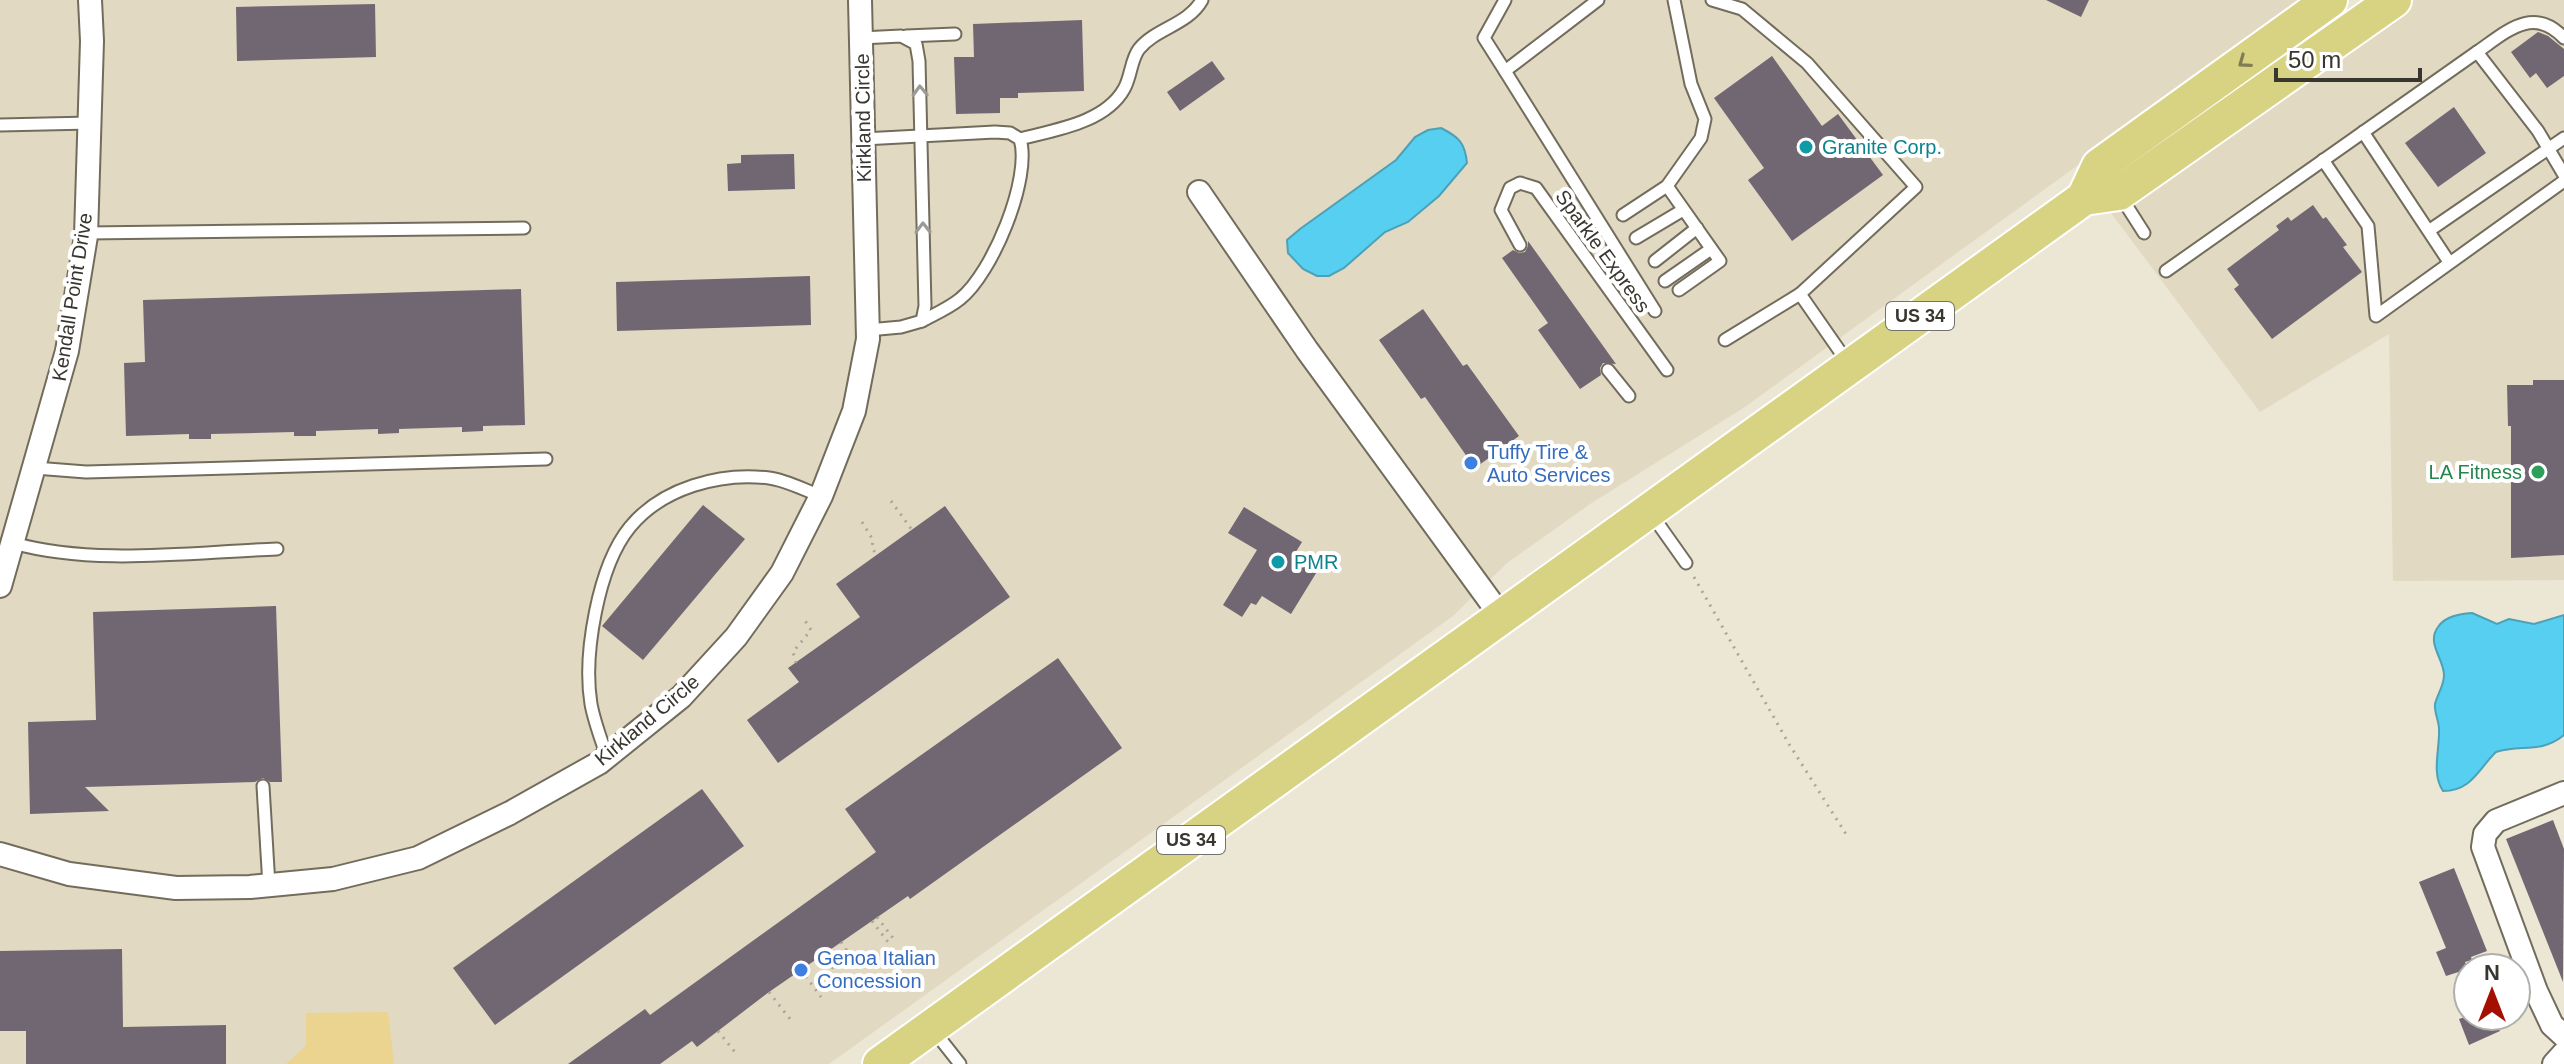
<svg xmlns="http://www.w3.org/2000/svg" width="2564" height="1064" viewBox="0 0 2564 1064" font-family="Arial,sans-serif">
<rect width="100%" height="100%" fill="#ece6d5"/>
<g fill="#e1d9c1">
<path d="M0,0H2305L1745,407L1590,504L1507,563L1453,616L829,1064H0Z"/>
<path d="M2411,0H2564V580L2393,581L2389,334L2260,412L2111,213Z"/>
</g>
<path fill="#ebd390" d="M388,1012L394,1064H286L306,1046V1013Z"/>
<g fill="#56cff0" stroke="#4da1b6" stroke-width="2">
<path d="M1441,128C1459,137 1465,143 1467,163L1439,196L1408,222L1385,232L1344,268L1329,276H1317L1303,269L1288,253L1287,240L1300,229L1396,160L1415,137L1428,130Z"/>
<path d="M2472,613L2497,624L2509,619L2534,624L2564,615V735C2541,754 2521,744 2496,752C2479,768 2472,791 2443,791C2431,773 2440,749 2439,729C2439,721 2434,712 2435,704C2437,695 2444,686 2444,675C2444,659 2426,643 2438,627C2445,616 2460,614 2472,613Z"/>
</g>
<g fill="#716773">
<path d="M2046,0H2089L2081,17Z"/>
<path d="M375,4L376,57L237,61L236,7Z"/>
<path d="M1082,20L1084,91L1018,93V98H1000V113L956,114L954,57H974L973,24Z"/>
<path d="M2538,32L2548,36L2564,49V76L2547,88L2536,73L2530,78L2511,52Z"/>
<path d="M1772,56L1822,126L1838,114L1883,175L1792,241L1748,180L1764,168L1714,98Z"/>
<path d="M1212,61L1225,79L1180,111L1167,92Z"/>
<path d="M2454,107L2486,153L2438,187L2405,143Z"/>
<path d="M794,154L795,189L728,191L727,164L741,163V155Z"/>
<path d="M2313,205L2323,219L2326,217L2347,245L2343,247L2362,272L2272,339L2234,289L2239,285L2227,269L2279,230L2276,226L2288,217L2291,221Z"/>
<path d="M1528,241L1616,364L1603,363L1600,368L1601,375L1580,389L1538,330L1548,323L1502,258L1513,250L1519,253L1525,252L1528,246Z"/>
<path d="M810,276L811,325L617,331L616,282Z"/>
<path d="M521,289L525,425L483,426V431L462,432V427L399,429V433L378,434V429L316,431V436H294V432L211,434V439H189V434L126,436L124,363L145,362L143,300Z"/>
<path d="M1423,309L1463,366L1467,364L1519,436L1475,468L1425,397L1421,399L1379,340Z"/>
<path d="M2533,380H2564V555L2511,558V426H2508L2507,385H2533Z"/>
<path d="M703,505L745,539L643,660L602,626Z"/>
<path d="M945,506L1010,597L778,763L747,720L799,682L788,668L860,617L836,584Z"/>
<path d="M1244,507L1302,542L1294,555L1318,570L1291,614L1262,596L1256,605L1251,603L1242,617L1223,605L1257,550L1228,533Z"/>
<path d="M276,606L282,782H270L263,778L255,782L85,787L109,811L30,814L28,722L96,720L93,612Z"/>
<path d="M1058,658L1122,748L910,899L908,896L769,992L697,1047L692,1041L660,1064H568L645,1009L650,1015L876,852L845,809Z"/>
<path d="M702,789L744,846L495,1025L453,968Z"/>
<path d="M2553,820L2564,849L2563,982L2506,839Z"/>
<path d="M2454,868L2487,951L2471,957L2472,960L2465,962L2468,969L2446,976L2436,952L2446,948L2419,882Z"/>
<path d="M122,949L123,1027L226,1025V1064H26V1031H0V951Z"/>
<path d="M2468,1016H2494L2500,1031L2469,1045L2459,1019Z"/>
</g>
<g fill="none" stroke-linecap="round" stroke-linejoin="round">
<g stroke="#726c5d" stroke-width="15">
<g id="service">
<path d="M1505,0L1484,38L1505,71L1598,0"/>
<path d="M1712,0L1742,9L1807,63L1916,187L1800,294"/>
<path d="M906,36L955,34"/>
<path d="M861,38L901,36L916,44L919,61L925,306L922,321L901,327L868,330"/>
<path d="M2564,38C2533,5 2506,32 2477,52L2538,131L2564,175"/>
<path d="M1505,71L1655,311"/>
<path d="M0,125L90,123"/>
<path d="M2363,132L2449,262"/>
<path d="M863,139L995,132L1010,133L1020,139C1032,178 992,274 960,299C949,308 935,314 922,321"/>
<path d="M1020,139C1054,130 1105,123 1124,89C1131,77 1131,59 1139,49C1156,28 1188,25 1202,0"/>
<path d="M2323,160L2368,226L2376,316L2564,181"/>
<path d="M1667,186L1720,261L1679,290"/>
<path d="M2121,197L2144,233"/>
<path d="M1623,215L1667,186L1701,138L1705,119L1691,84L1674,0"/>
<path d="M2430,230L2564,138"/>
<path d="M86,233L524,228"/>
<path d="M1636,238L1683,210"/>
<path d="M1520,245L1501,210L1510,188L1520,183L1536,188L1667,370"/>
<path d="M1655,261L1697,228"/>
<path d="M2166,271L2477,52"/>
<path d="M1665,281L1711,249"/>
<path d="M1725,340L1800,294L1848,363"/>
<path d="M1608,370L1629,396"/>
<path d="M35,468L86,472L546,459"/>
<path d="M1652,515L1686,563"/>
<path d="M13,543C95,566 191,552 277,549"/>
<path d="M607,757C601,739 594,721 591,704C583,655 598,566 630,527C662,488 720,472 769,478C786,480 804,490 821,496"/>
<path d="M263,786L269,886"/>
<path d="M934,1031L960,1064"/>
</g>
</g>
<g stroke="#726c5d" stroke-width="26">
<g id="minor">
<path d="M1199,192L1307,350L1501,616"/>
<path d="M0,586L67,351L86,236L92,41L90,0"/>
<path d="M2564,793L2496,821L2485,834L2483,847L2536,991L2552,1025L2564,1036"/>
<path d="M0,854L69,874L176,888L250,887L333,879L418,858L510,813L599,763L681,697L736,637L782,573L821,496L854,411L868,339L860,0"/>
<path d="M2554,1064L2564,1053"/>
</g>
</g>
<g stroke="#fff" stroke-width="38">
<g id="primary">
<path d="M2084,198L2099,166L2330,0"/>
<path d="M880,1064L2084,198L2119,193L2394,0"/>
</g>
</g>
<g stroke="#aba699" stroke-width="3" stroke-dasharray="2 6" stroke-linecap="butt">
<path d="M891,501L912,530"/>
<path d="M862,522L873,540L872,548L877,555"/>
<path d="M1694,577L1789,744L1846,834"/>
<path d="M796,663L793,652L811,630L804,619"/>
<path d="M877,917L896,942"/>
<path d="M872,921L891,946"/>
<path d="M841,942L859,969"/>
<path d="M823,954L842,981"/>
<path d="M801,970L821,997"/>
<path d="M769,992L790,1019"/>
<path d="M2498,1025L2518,1017L2516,1013"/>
<path d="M718,1031L738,1056"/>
</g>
<use href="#service" stroke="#fff" stroke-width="11"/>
<use href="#minor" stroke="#fff" stroke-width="22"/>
<use href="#primary" stroke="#d8d383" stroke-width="34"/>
</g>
<defs><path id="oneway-chevron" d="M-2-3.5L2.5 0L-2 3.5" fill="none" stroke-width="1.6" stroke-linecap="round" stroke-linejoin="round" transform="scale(2)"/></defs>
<use stroke="#807d55" href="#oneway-chevron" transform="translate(2244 62) rotate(144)"/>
<g stroke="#9c9a97">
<use href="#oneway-chevron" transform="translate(920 91) rotate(-92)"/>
<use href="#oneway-chevron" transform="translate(923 228) rotate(-91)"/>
</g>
<g fill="#0f9aa8" stroke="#fff" stroke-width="3">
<circle cx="1806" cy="147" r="8"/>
<circle cx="1278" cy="562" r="8"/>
</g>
<g fill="#3f7fe0" stroke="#fff" stroke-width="3">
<circle cx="1471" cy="463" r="8"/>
<circle cx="801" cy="970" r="8"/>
</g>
<circle fill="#2e9e5b" stroke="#fff" stroke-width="3" cx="2538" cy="472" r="8"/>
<g text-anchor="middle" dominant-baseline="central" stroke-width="8" stroke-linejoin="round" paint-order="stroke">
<g fill="#fff" stroke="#74726d" stroke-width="2">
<rect x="1886" y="302" width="68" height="28" rx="6"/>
<rect x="1157" y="826" width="68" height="28" rx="6"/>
</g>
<g font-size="18" font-weight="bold" fill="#38362f">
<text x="1920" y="316">US 34</text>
<text x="1191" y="840">US 34</text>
</g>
<g font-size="20" fill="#38362f" stroke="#fff">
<text transform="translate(863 118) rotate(-91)">Kirkland Circle</text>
<text transform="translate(1603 251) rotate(54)">Sparkle Express</text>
<text transform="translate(72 297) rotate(-81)">Kendall Point Drive</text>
<text transform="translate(647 720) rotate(-40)">Kirkland Circle</text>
</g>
<g font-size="20" fill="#0d838f" stroke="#fff" text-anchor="start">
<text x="1822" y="147">Granite Corp.</text>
<text x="1294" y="562">PMR</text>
</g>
<g font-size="20" fill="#366cbe" stroke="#fff" text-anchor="start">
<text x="1487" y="452">Tuffy Tire &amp;<tspan x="1487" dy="23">Auto Services</tspan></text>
<text x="817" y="958">Genoa Italian<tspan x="817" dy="23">Concession</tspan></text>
</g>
<g font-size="20" fill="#27864d" stroke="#fff" text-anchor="end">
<text x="2522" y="472">LA Fitness</text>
</g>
</g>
<g transform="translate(2492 992)"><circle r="38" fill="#ffffff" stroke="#afafac" stroke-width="2"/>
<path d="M0-6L14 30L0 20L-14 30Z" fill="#a40f02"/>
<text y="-12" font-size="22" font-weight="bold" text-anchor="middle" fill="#38362f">N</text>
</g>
<path d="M2276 68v12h144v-12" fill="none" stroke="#38362f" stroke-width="4"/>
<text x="2288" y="68" font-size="24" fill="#38362f" stroke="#ffffff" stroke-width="6" paint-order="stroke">50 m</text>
</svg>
